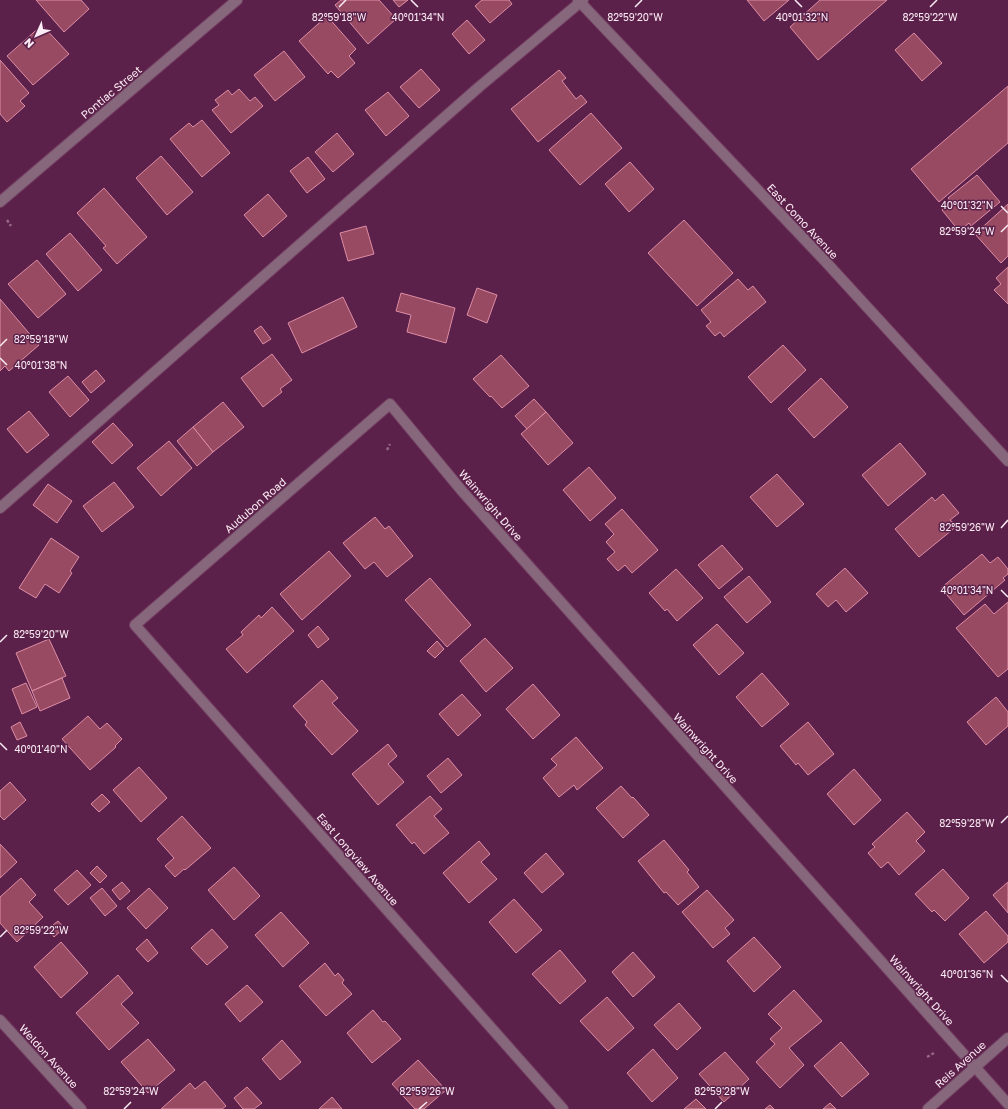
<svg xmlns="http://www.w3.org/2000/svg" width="1008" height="1109" viewBox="0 0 1008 1109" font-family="'Golos Text',sans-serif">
<rect width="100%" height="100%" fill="#5c214a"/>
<g fill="#984a63" stroke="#de8da5">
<path d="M36,0H81L89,9L64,32Z"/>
<path d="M341,0H379L396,19L368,44L335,5Z"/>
<path d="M393,0H408L399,7Z"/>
<path d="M482,0H509L512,4L490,23L475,6Z"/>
<path d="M747,0H789L764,21Z"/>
<path d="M820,0H887L818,60L790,27Z"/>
<path d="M327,16L356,49L349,56L355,63L338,78L331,71L328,74L299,41Z"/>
<path d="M467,20L485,40L469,54L452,34Z"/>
<path d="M42,25L69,54L33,85L7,56Z"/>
<path d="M914,33L942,63L922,81L895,50Z"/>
<path d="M284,51L305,77L275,101L254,75Z"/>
<path d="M0,60L29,93L20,101L25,106L7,122L0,114Z"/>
<path d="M421,69L440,90L419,108L400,87Z"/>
<path d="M559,70L566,78L562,81L576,99L581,95L587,102L538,142L511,109Z"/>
<path d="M1008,86V143L939,202L911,169Z"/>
<path d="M239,89L250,101L255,97L263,106L231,133L212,110L219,105L215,100L228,90L232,95Z"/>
<path d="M388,92L409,116L386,136L365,110Z"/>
<path d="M591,113L622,148L580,185L549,150Z"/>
<path d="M202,120L230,153L202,177L170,139L189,123L193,127Z"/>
<path d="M337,133L354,154L333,172L315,152Z"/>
<path d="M161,156L193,192L167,215L136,178Z"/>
<path d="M308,157L325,179L307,193L290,171Z"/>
<path d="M630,162L654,189L629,212L605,184Z"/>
<path d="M977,175L1000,202L971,226L969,223L959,231L942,210L951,202L948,198Z"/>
<path d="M104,188L147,237L117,264L103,248L106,246L77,213Z"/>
<path d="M268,194L287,216L263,237L244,215Z"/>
<path d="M1008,204V256L1001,263L975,234Z"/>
<path d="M684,220L733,273L697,306L648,253Z"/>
<path d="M366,226L374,254L348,261L340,233Z"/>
<path d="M70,233L102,270L78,291L46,254Z"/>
<path d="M37,260L66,294L38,318L8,284Z"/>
<path d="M1008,267V304L994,290L1001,284L996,278Z"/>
<path d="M738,279L748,290L753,286L766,302L724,337L720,332L715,336L706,326L711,322L701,310Z"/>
<path d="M477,288L497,295L487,323L467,315Z"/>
<path d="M401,293L455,308L446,343L407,332L411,315L396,311Z"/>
<path d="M343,297L357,327L302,353L288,323Z"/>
<path d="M0,299L39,345L9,371L5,366L0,371Z"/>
<path d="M261,326L271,339L263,344L254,331Z"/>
<path d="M783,345L806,370L771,403L748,377Z"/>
<path d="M272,354L292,380L280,389L282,392L263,407L241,378Z"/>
<path d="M501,355L529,386L502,408L491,396L490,397L473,379Z"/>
<path d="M96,370L105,381L91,393L82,382Z"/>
<path d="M68,376L89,400L70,417L49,392Z"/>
<path d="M821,378L848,407L814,438L788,409Z"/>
<path d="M534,399L546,412L527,429L515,416Z"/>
<path d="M223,402L244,427L213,452L193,427Z"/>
<path d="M29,411L49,435L27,453L7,429Z"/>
<path d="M546,412L573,443L548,465L521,434Z"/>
<path d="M113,423L133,445L112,464L92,442Z"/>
<path d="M193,427L213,452L197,466L177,441Z"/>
<path d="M169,441L192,468L161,496L137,468Z"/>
<path d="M900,443L926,474L888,506L862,475Z"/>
<path d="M589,467L616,498L590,521L563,490Z"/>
<path d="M777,474L804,504L777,527L750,497Z"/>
<path d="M114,482L134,507L102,532L83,506Z"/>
<path d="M48,484L72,501L57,523L33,505Z"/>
<path d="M943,494L959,513L950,520L957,526L919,557L895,529L932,497L935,501Z"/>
<path d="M622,509L658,550L632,573L625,565L618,571L607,559L615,552L606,542L614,534L605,524Z"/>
<path d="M375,517L385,529L389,526L413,556L387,577L374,562L365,569L343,543Z"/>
<path d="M51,538L79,557L70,571L72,573L59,593L45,584L36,598L19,588Z"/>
<path d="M722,545L743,569L719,589L698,565Z"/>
<path d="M329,551L351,576L302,620L280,594Z"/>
<path d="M982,554L990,563L998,557L1008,569V574L1003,578L1005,580L964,615L941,588Z"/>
<path d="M845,568L868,593L846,612L836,600L828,607L816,594Z"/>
<path d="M676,569L703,598L677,621L667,609L665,611L649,593Z"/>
<path d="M749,576L771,602L747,623L724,597Z"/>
<path d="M430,578L471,625L447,647L405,600Z"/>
<path d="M1008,602V669L998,677L956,628L985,604L994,614Z"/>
<path d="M272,607L294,631L247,673L226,649L243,635L241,632L259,615L261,618Z"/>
<path d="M717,624L744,653L719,675L693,645Z"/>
<path d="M318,626L329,639L318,648L308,635Z"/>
<path d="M485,638L513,668L486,692L460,661Z"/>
<path d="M49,639L66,676L32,691L16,653Z"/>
<path d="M437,641L444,649L435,658L427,651Z"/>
<path d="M762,673L789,704L762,727L736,697Z"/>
<path d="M62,678L70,698L40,711L32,691Z"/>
<path d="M322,680L338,698L332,703L358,731L332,755L305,725L307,722L293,706Z"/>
<path d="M26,683L37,707L22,714L12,689Z"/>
<path d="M533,684L560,715L533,739L506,709Z"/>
<path d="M462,694L481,715L458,736L439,714Z"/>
<path d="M996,697L1008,712V726L986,745L967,722Z"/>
<path d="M88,716L100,729L107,723L122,739L115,746L116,747L90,770L62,739Z"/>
<path d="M20,722L27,736L17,740L11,727Z"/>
<path d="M808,722L834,754L808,775L798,763L796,765L780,746Z"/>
<path d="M576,737L603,768L577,790L574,785L559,797L543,778L557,765L551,759Z"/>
<path d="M388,744L397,756L388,764L404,782L378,805L352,774Z"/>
<path d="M448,758L462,775L441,793L427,776Z"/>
<path d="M139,767L167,798L141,822L113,790Z"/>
<path d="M854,769L881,800L854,825L827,794Z"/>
<path d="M10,782L26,800L4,820L0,816V791Z"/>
<path d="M621,786L632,798L633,797L649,815L623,838L596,808Z"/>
<path d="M102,794L110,802L99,812L91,804Z"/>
<path d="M430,796L442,809L434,816L449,833L424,854L414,842L412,844L396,825Z"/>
<path d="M907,812L925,832L916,841L925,851L899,875L888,862L881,868L868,853L875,847L872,844Z"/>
<path d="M182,816L211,848L185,870L184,869L175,877L165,866L174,858L157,839Z"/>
<path d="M664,840L689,870L687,872L699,887L678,905L666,892L664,893L638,861Z"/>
<path d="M479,841L490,854L481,862L497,879L469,903L443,873Z"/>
<path d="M0,844L17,862L0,878Z"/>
<path d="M546,853L564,874L542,893L524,873Z"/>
<path d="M97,866L107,876L100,883L90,873Z"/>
<path d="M234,867L260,896L234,920L208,890Z"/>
<path d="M943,869L969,898L945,921L934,910L932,912L915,894Z"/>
<path d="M77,870L91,885L68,905L54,890Z"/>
<path d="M21,878L36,895L29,902L43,917L17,942L0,923V897Z"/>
<path d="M122,882L130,891L120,900L112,890Z"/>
<path d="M1008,882V913L993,895Z"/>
<path d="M102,888L117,906L105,916L90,898Z"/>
<path d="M149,888L168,908L146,929L127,908Z"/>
<path d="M707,890L734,920L725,928L730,934L713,948L682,912Z"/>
<path d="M514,899L542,930L516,953L489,922Z"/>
<path d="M986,911L1008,936V942L984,963L959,934Z"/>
<path d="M281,912L309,943L283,967L255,935Z"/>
<path d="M58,921L64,928L54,937L48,929Z"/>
<path d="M212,929L228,947L207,965L191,948Z"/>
<path d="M754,937L781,967L754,992L727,961Z"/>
<path d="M147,939L158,953L148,962L136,949Z"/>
<path d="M61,942L88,973L61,998L34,967Z"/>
<path d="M560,950L586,981L560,1004L532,974Z"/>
<path d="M633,952L655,977L633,997L612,972Z"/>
<path d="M325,963L335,976L338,973L344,980L342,983L352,994L326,1016L299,986Z"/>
<path d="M118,975L133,993L121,1004L139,1023L109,1050L76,1013Z"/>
<path d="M247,985L263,1002L240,1022L225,1004Z"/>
<path d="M794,990L822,1021L789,1048L804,1065L780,1088L756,1062L775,1044L770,1039L782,1028L768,1014Z"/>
<path d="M607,997L634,1028L608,1051L580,1021Z"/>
<path d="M679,1003L701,1028L677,1050L654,1025Z"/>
<path d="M373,1010L383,1022L385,1021L401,1039L372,1063L347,1033Z"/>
<path d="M148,1039L175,1070L148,1093L121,1062Z"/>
<path d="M282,1040L301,1062L280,1080L262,1059Z"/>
<path d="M841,1042L869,1074L842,1097L814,1066Z"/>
<path d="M653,1049L678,1078L652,1102L627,1073Z"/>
<path d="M725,1052L749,1079L724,1102L699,1074Z"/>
<path d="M418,1060L446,1090L424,1109H415L392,1084Z"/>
<path d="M205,1081L226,1106L222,1109H161L190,1083L195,1089Z"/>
<path d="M247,1087L262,1103L254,1109H243L234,1098Z"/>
<path d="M332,1097L342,1109H319Z"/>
<path d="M696,1099L706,1109H684Z"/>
<path d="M830,1103L836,1109H823Z"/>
<path d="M770,1105L774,1109H765Z"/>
</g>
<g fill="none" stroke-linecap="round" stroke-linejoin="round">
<g stroke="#754165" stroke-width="12">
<path id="lane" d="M0,508L479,87L583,0"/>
</g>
<g stroke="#754165" stroke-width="12">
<g id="street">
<path d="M578,0L825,261L1008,461"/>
<path d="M0,202L237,0"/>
<path d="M0,1020L81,1109"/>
<path d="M563,1109L135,625L390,404L462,491L1008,1104"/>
<path d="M928,1109L1008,1038"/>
</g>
</g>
<g stroke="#946885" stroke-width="2.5" stroke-dasharray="3 2" stroke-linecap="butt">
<path d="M7,220L11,226"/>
<path d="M387,450L390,444"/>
<path d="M927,1057L934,1053"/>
</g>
<use href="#lane" stroke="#87677b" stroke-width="10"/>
<use href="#street" stroke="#87677b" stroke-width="10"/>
</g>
<path fill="none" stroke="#fbebf4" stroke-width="1.5" d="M411,0L418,7M795,0L802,7M339,7L346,0M635,7L642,0M930,7L937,0M1001,206L1008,213M1001,232L1008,225M0,346L7,339M0,358L7,365M1001,528L1008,520M1001,590L1008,597M0,642L7,635M0,743L7,750M1001,823L1008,816M0,937L7,930M1001,975L1008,982M124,1109L131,1102M419,1109L427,1102M715,1109L722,1102"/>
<g text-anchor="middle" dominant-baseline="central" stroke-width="3" stroke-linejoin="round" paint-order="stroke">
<g font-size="11" fill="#fbebf4" stroke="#5c214a">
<text transform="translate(111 92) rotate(-40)">Pontiac Street</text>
<text transform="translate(803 221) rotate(47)">East Como Avenue</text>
<text transform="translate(255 505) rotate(-41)">Audubon Road</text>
<text transform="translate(491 505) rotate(49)">Wainwright Drive</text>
<text transform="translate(706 748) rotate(48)">Wainwright Drive</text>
<text transform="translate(358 859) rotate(49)">East Longview Avenue</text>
<text transform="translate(922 990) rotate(48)">Wainwright Drive</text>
<text transform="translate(49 1056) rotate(48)">Weldon Avenue</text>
<text transform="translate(960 1064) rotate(-42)">Reis Avenue</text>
</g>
</g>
<g font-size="10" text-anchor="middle" fill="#fbebf4" stroke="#5c214a" stroke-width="3" stroke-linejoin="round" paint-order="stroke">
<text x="339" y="21">82°59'18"W</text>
<text x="418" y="21">40°01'34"N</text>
<text x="635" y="21">82°59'20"W</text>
<text x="802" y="21">40°01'32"N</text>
<text x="930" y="21">82°59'22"W</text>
<text x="967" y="209">40°01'32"N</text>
<text x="967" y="235">82°59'24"W</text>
<text x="41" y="343">82°59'18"W</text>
<text x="41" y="369">40°01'38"N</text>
<text x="967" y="531">82°59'26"W</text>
<text x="967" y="594">40°01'34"N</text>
<text x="41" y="638">82°59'20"W</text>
<text x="41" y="753">40°01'40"N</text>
<text x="967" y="827">82°59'28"W</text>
<text x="41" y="934">82°59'22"W</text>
<text x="967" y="978">40°01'36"N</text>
<text x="131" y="1095">82°59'24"W</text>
<text x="427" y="1095">82°59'26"W</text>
<text x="722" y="1095">82°59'28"W</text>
</g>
<g transform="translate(36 36) rotate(225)" stroke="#5c214a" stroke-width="3" paint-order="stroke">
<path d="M0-3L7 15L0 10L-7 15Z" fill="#fbebf4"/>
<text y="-6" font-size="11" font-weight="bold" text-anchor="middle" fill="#fbebf4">N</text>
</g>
</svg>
